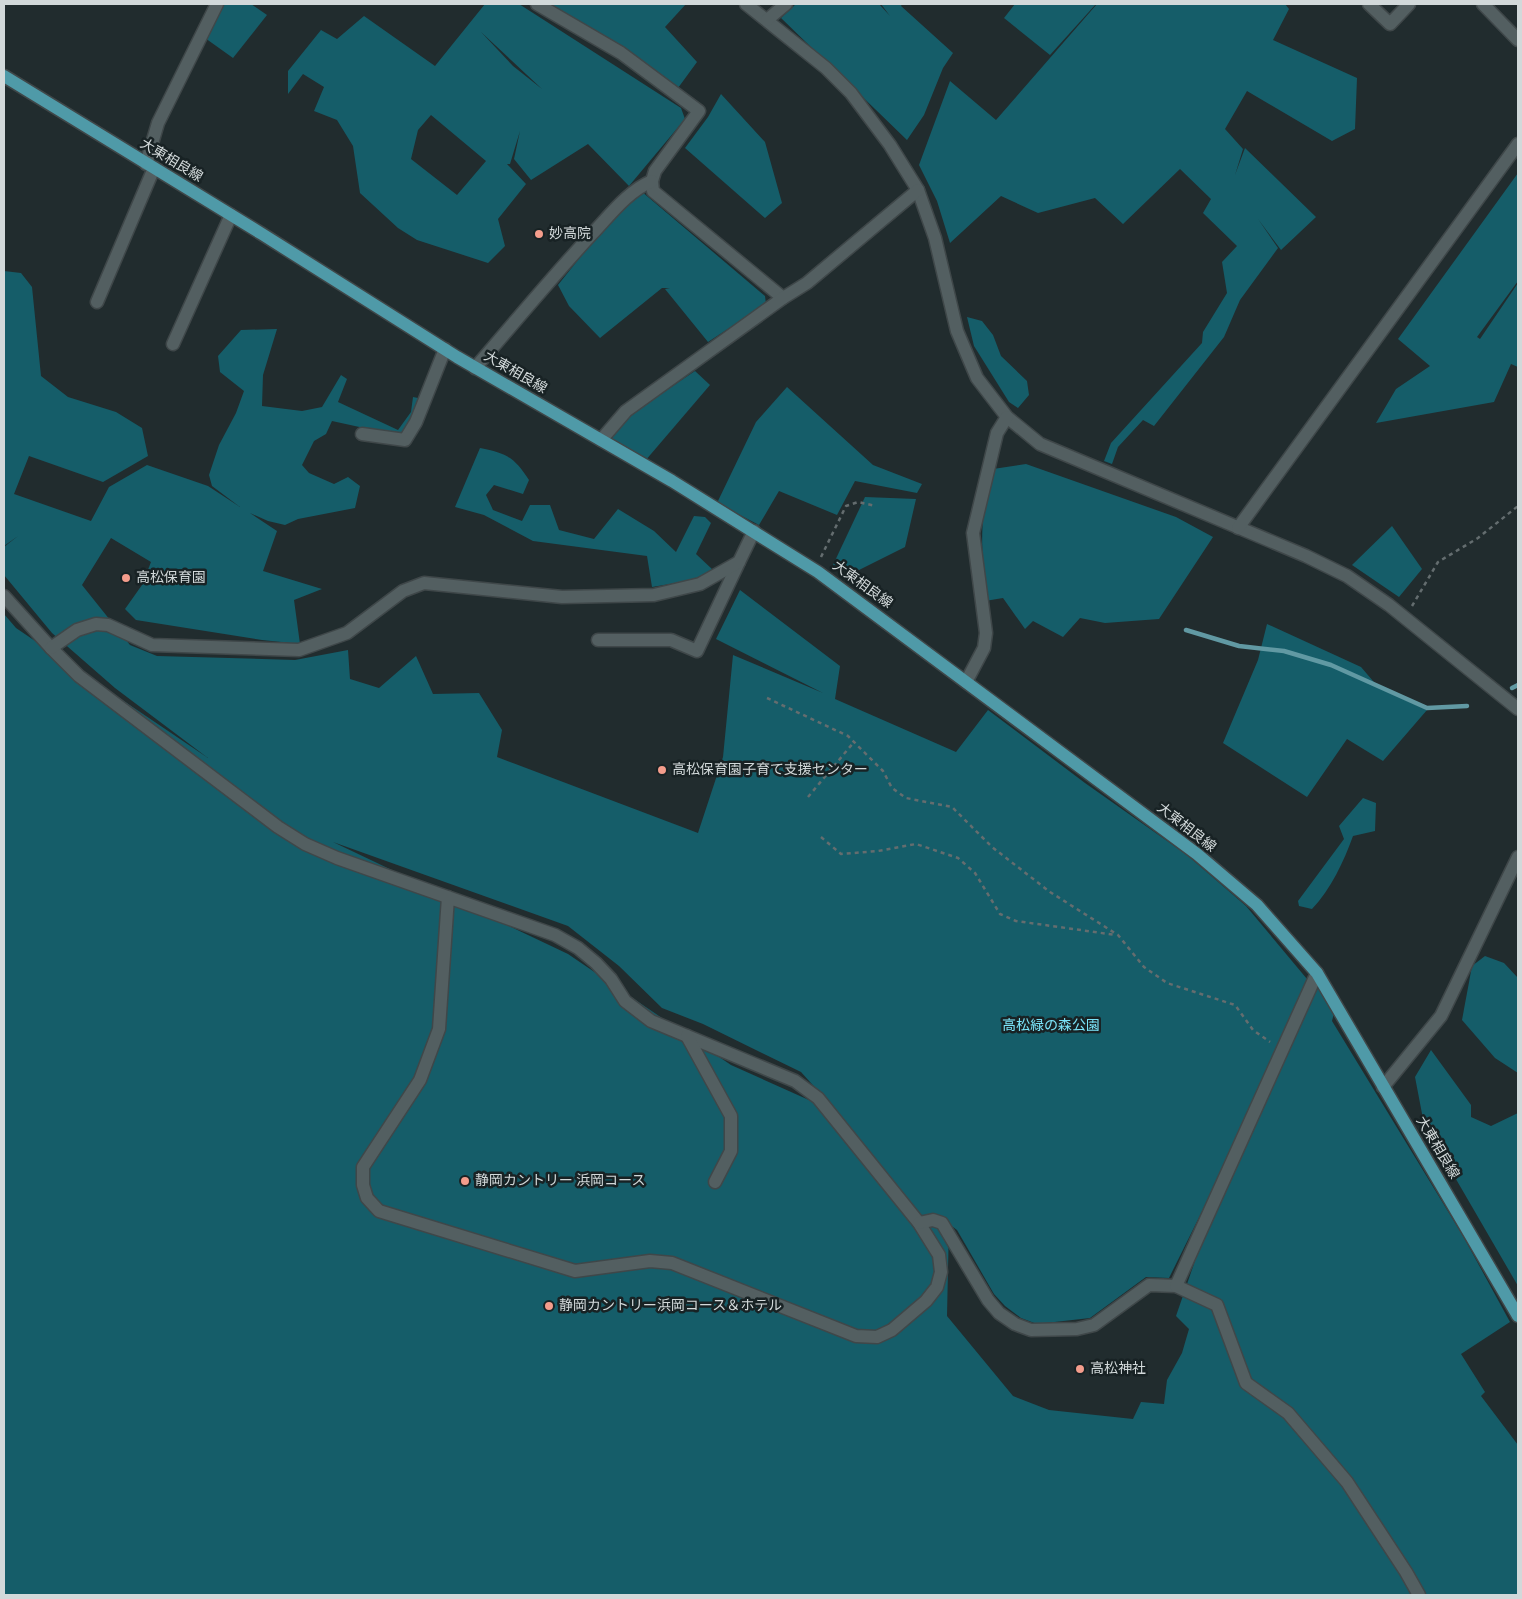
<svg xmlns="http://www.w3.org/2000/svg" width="1522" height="1599" viewBox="0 0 1522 1599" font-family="Overpass,'Noto Sans JP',sans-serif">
<rect width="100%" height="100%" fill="#212c2e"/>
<g fill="#155d69" fill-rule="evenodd">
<path d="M223,4H251L267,15L233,58L205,38Z"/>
<path d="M485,4H519L681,108L685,119L629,186L588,144L531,180L514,159L520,131L510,164H507L526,184L498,219L505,246L488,263L417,240L398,228L360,193L353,146L337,120L314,111L324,87L303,74L288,94V71L321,30L337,39L364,16L435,66ZM481,32L542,89L513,66ZM431,115L486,161L457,195L411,159L418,130Z"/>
<path d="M551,4H686L665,27L697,62L678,88Z"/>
<path d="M796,4H879L890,16L881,4H902L901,6L953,53L943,68L924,115L907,140L781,18Z"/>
<path d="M1015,4H1096L1050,55L1004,18Z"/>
<path d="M1097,4H1285L1289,9L1273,40L1357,78L1355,129L1332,141L1247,91L1225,129L1243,149L1235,175L1245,148L1316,217L1281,250L1258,219L1278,248L1240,300L1224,337L1154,426L1143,420L1118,447L1112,464L1104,461L1111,443L1202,343L1203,332L1227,293L1222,262L1237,246L1203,213L1211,199L1180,169L1123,224L1095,198L1038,213L1001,196L950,243L937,201L919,165L950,81L996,120Z"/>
<path d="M721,94L765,142L782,203L765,218L685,148L708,117Z"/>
<path d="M1518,173V281L1477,337L1480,339L1518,283V367L1511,364L1494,402L1376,423L1396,389L1430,366L1398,339Z"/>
<path d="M641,191L765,296L766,304L708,342L665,289L670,288H662L600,338L569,306L558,285L601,231Z"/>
<path d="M4,271L21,273L32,287L41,376L68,397L116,412L142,428L148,456L103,482L29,456L14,494L91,521L109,487L147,465L208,486L240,507L212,486L209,475L219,445L236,413L244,391L220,372L218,356L241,330L277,329L263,375L262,406L302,411L322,407L341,375L347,379L338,402L398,430L411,412L413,397L423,399L405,437L332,421L326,434L314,441L302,465L309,473L334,484L348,477L360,486L355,508L298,519L285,525L268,521L250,513L277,531L263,571L322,589L294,600L300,644L262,640L136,620L125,609L142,585L151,562L111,538L82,585L130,645L157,656L295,660L348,650L350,679L379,688L416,656L433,694L479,693L502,730L497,757L698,833L723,757L733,655L823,693L716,639L740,590L840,666L835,699L956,752L988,710L1085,783L1187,855L1246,906L1307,979L1309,990L1317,987L1335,1009L1332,1021L1463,1236L1510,1322L1461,1354L1485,1392L1481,1396L1518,1445V1595H4V614L16,628L208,758L115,688L52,633L4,575V547L18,536L4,546ZM333,842L568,926L619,966L662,1008L703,1024L801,1072L838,1113L731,1065L568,954ZM1280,1054L1198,1252L1176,1316L1189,1329L1182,1353L1167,1380L1164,1404L1141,1402L1133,1419L1049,1410L1013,1396L947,1316L949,1224L957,1230L994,1294L1005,1306L1021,1318L1037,1324L1090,1318L1146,1277L1169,1278Z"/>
<path d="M967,317L982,321L993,335L1001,356L1027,381L1029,395L1018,408L1009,402L974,346Z"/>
<path d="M695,371L710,385L645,461L606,437L637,410Z"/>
<path d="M787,387L873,465L922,484L917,493L855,481L837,515L779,491L759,525L717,503L756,422Z"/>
<path d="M480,448C506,453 514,457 529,480L523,494L494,485L486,495L493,510L522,521L530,505H550L559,530L594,539L618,509L654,531L676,552L694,516L705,517L711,523L696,554L713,570L694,580L652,587L647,556L533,541L484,515L455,507Z"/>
<path d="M1026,464L1176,517L1213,537L1159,619L1105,623L1080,618L1063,637L1033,621L1025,629L1003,598L985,601C982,557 978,511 993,469Z"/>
<path d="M865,497L916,499L905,547L859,570L833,565Z"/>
<path d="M1392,526L1422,569L1399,597L1352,565Z"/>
<path d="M1267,624L1361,667L1379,688L1427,710L1383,761L1347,739L1307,797L1223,743L1258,660Z"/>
<path d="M1363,798L1376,803L1375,831L1353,836C1344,861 1331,889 1312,909L1299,906L1298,901L1344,839L1339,826Z"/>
<path d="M1485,956L1504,963L1518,978V1073L1495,1058L1462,1020L1472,966Z"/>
<path d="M1431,1050L1471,1105V1117L1491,1126L1518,1113V1286L1424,1124L1415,1077Z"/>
</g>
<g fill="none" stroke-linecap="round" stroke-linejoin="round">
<g stroke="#6199a3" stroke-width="4.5">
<path d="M1186,630L1239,646L1284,651L1331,665L1427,708L1467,706"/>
<path d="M1512,688L1518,685"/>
</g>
<g stroke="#3f4749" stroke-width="15">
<g id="minor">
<path d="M537,4L621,53L699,111L655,171L652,181L653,191L783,298"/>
<path d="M746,4L826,68L851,93L890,145L918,190L935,238L957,331L977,378L1007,417L1040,444L1306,556L1347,576L1389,605L1518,709"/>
<path d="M1369,4L1390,24L1409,4"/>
<path d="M1483,4L1518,40"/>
<path d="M767,20L786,4"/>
<path d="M146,164L158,123L217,4"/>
<path d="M97,302L154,168"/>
<path d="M173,344L231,215"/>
<path d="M475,368C514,323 552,277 592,234C610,215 628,191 652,181"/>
<path d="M362,434L405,440L416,422L445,349"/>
<path d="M601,440L626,411L783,298L807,283L918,190"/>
<path d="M1238,528L1518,144"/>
<path d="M4,596L51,648L79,676L278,827L305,844L337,858L555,935L578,948L596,963L611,979L625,1001L651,1021L795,1081L818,1098L919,1223L939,1255L941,1272L937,1287L926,1301L892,1330L877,1337L856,1336L672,1263L650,1261L575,1271L379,1211L367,1198L363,1185V1167L420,1080L439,1029L448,897"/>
<path d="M598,640H671L697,651L739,562"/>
<path d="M51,648L77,630L96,624L108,625L152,645L299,650L347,633L403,591L424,583L562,597L654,595L700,584L739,562L754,531"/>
<path d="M966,682L984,648L986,633L973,533L997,433L1007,417"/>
<path d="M687,1036L731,1116V1151L715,1182"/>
<path d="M1383,1087L1441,1016L1518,857"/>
<path d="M919,1223L933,1220L942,1223L988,1300L999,1313L1015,1324L1031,1330L1077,1329L1094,1325L1149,1285L1176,1286L1217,1305L1246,1383L1288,1413L1347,1482L1406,1572L1419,1595"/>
<path d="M1176,1286L1317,973"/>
</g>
</g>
<g stroke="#3f4749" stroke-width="15">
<path id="major" d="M4,76L262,234L457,357L672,481L818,572L1197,854L1257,905L1317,973L1518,1316"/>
</g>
<g stroke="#646d6f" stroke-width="2.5" stroke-dasharray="4 4" stroke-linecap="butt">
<path d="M821,557L846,506L858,502L876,506"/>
<path d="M1412,606L1438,562L1478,538L1518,506"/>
<path d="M767,698L848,736L883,771L892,788L906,798L952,807L992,847L1050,892L1118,935L1144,967L1167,983L1235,1005L1253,1030L1270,1042"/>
<path d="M808,797L854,742"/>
<path d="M821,837L841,854L878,851L916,844L958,858L975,873L1000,914L1016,921L1116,935"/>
</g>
<use href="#minor" stroke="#535f61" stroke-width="12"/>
<use href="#major" stroke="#4f9aa8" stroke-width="12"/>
</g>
<g fill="#f49d8c" stroke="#182224" stroke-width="2">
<circle cx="539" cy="234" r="5"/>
<circle cx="126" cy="578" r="5"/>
<circle cx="662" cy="770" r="5"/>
<circle cx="465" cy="1181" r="5"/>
<circle cx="549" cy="1306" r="5"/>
<circle cx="1080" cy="1369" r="5"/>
</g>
<g text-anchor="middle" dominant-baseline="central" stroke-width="5" stroke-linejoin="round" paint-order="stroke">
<g font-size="14" fill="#d2d9da" stroke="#182224">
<text transform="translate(171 161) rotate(31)">大東相良線</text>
<text transform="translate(515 373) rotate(30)">大東相良線</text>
<text transform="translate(862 585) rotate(36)">大東相良線</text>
<text transform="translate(1186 828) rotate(38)">大東相良線</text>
<text transform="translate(1437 1148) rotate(59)">大東相良線</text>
</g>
<g font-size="14" fill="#d2d9da" stroke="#182224" text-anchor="start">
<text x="549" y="234">妙高院</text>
<text x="136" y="578">高松保育園</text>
<text x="672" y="770">高松保育園子育て支援センター</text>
<text x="475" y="1181">静岡カントリー 浜岡コース</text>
<text x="559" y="1306">静岡カントリー浜岡コース＆ホテル</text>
<text x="1090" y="1369">高松神社</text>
</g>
<g font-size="14" fill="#7be4f9" stroke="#182224">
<text x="1051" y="1026">高松緑の森公園</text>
</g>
</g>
<rect width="1522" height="1599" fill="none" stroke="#d2d9da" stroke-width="10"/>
</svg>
